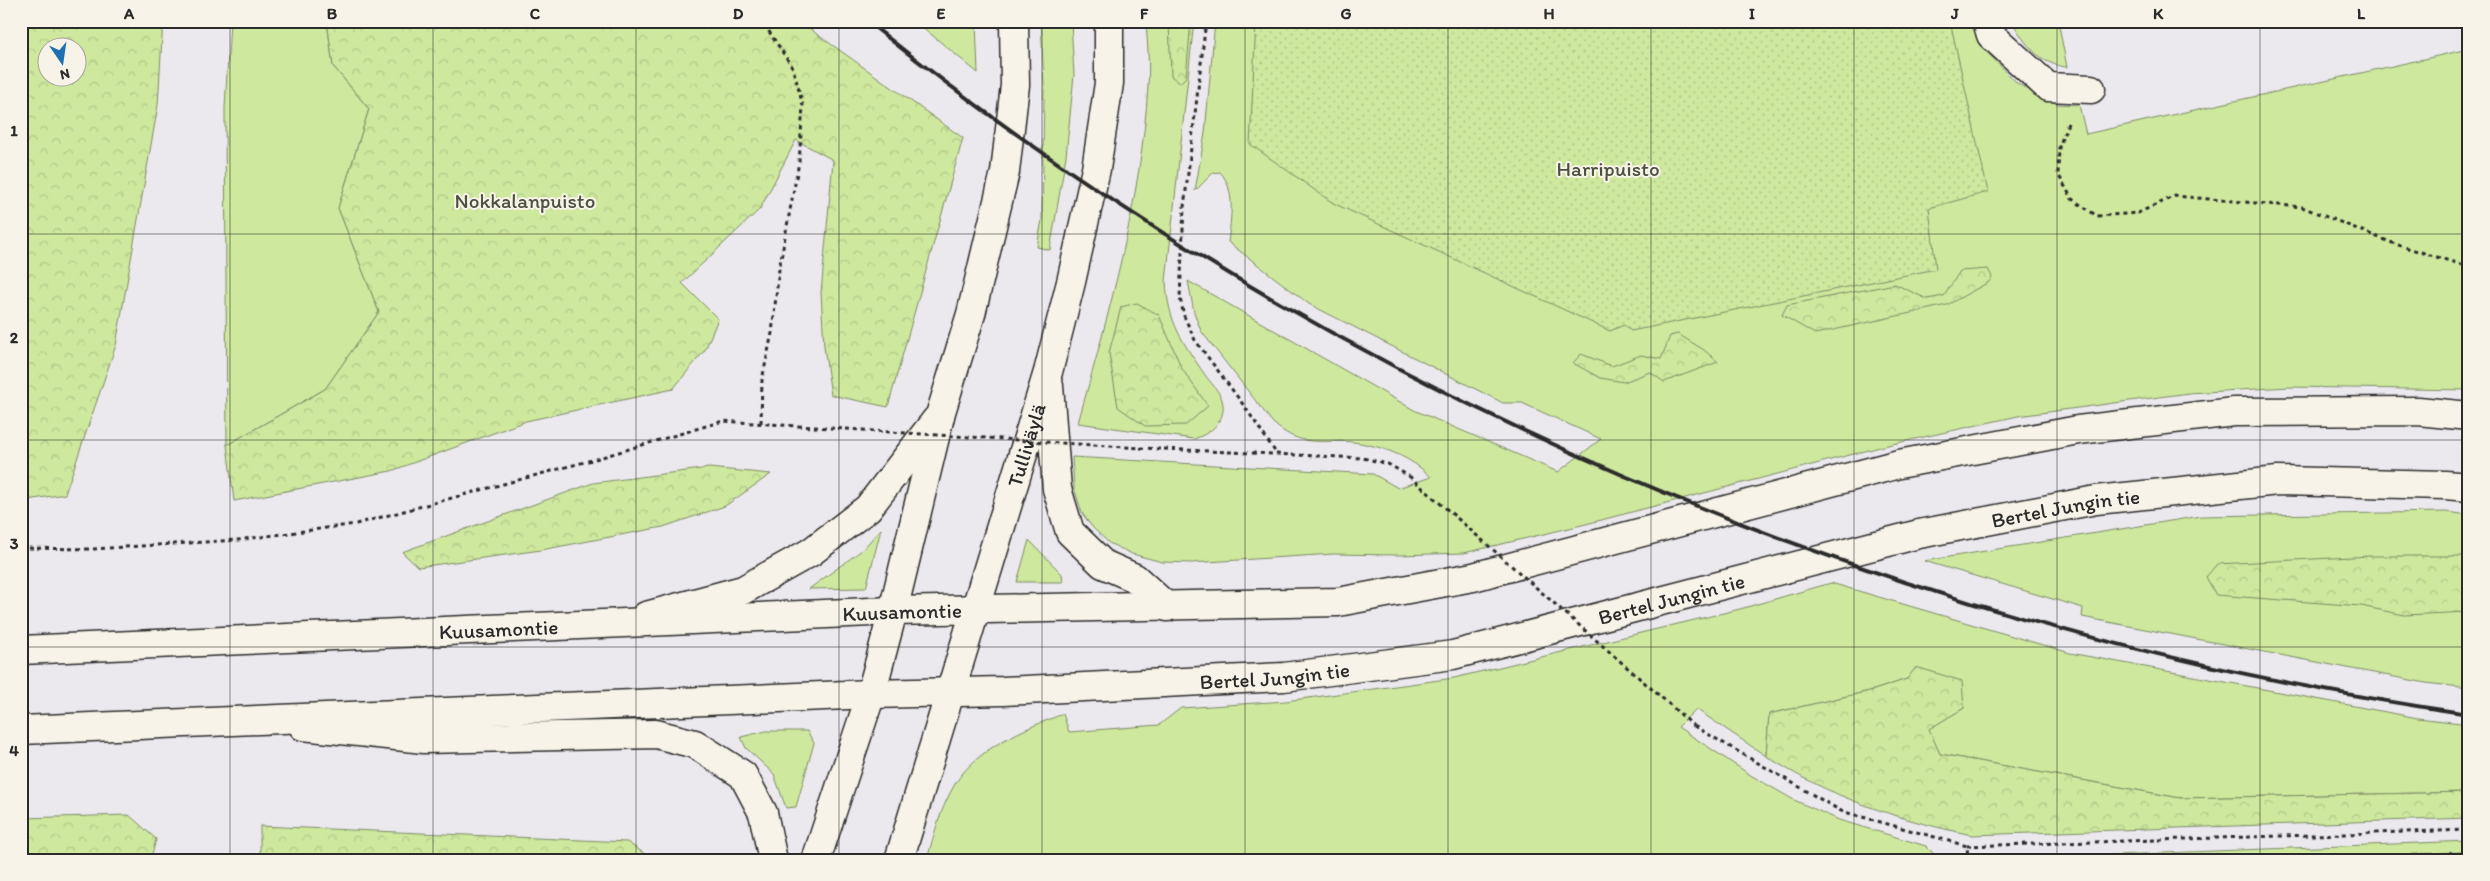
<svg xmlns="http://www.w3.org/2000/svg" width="2490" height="881" viewBox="0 0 2490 881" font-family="Itim,sans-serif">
<defs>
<pattern id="forest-crowns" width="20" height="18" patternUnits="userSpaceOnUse" patternTransform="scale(1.25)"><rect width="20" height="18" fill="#cee89e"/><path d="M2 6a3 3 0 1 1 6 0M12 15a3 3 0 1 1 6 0" fill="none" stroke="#b1c788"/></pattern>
<pattern id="park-dots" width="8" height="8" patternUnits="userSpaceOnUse" patternTransform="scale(1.25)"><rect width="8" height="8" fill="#cee89e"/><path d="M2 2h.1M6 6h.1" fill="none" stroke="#b1c788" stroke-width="1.8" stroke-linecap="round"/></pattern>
<pattern id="building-back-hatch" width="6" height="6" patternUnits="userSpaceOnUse" patternTransform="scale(1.25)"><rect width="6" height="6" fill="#ced3fc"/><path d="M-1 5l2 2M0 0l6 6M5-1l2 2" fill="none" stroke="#b1b5d8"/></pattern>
</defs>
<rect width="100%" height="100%" fill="#ebe9ee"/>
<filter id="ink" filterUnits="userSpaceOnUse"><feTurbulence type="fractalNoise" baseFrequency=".02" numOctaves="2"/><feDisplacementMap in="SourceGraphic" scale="10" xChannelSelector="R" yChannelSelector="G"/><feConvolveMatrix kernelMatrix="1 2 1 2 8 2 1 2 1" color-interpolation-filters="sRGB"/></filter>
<g filter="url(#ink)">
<g fill="#cee89e" stroke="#7c8a64">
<path d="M230,21H327L333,66L369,109L338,208L379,312L325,389L227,445L225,108Z"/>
<path d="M915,21H976L978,73Z"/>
<path d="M1041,21H1071L1074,75L1066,156L1050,250L1037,247L1042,220L1044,86Z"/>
<path d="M1146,21H1194L1166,281C1168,323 1182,341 1205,375C1210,382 1220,392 1222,400C1228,420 1210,434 1194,439L1078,423C1109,312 1141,202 1148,86C1150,65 1147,42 1146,21Z"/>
<path d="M1215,21H1974L1979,44L2018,84L2057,104L2079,105L2086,134L2469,49V390L2289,387L2189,393L2018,416L1888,445L1586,524L1464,553L1399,555L1334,554L1191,563L1162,562L1132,554L1109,543L1092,527L1082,513L1074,488L1072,457L1373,474L1398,488L1431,477C1412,458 1387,448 1360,443C1324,437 1304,451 1273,423L1201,331L1194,312L1188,281L1414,410L1558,472L1601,439L1522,403H1503L1309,304L1228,242C1231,219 1236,189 1220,172L1213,173L1195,191L1205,133Z"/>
<path d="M2012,21H2058L2067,67C2040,65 2024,43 2012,21Z"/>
<path d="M2446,512L2469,515V688L2426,683L2082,617L2083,608L1924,561L2201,516Z"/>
<path d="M881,529L866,588L809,589L862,550Z"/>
<path d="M1029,540L1062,574L1063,582H1017Z"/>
<path d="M1831,583L2070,653L2418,718L2469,724V792L2180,798L1940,754L1928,729L1964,708L1907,679L1874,690L1769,714L1766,756L1696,709L1678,727L1752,776L1794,800L1839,820L1926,846L1940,860H927C934,834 941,807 955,784C978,747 1024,729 1063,714L1069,732L1159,725L1181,708L1286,701L1454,678L1740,609Z"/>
<path d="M766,731H807L814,743L796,807L786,808L774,774L746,748L741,737Z"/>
<path d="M2469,841V852L2286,860H1986Z"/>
</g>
<g fill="url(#forest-crowns)" stroke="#7c8a64" fill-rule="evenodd">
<path d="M21,21H163L158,105L116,345L65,494L21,501ZM48,48H78V78H48Z"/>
<path d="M327,21H803L814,32L963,138L888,407L831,395L824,347L821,293L833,160L796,140L760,209L682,283L718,319L705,350L673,389L526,421L391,471L234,501L227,445L325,389L379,312L338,208L369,109L333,66Z"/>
<path d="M1169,21H1191L1186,77L1180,83L1171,76Z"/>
<path d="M1988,269L1992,277L1989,282L1947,305L1815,334L1782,315L1787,305L1895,284L1927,299L1944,296L1960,271Z"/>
<path d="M1137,303L1159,315L1182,369L1208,406L1186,425L1145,426L1118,407L1109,353L1121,307Z"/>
<path d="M1678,334L1704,350L1718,362L1664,382L1650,372L1624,382L1600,378L1573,363L1581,354L1612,366L1641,355L1661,359L1670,336Z"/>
<path d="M709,468L771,474L725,506L663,527L541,550L418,567L402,552L593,483Z"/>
<path d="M2371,556H2469V612L2404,615L2361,606L2216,595L2206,577L2217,564Z"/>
<path d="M1916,667L1962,681L1964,708L1929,729L1940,754L2180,798L2469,792V818L1972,835C1899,820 1829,797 1766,756L1769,714L1874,690L1907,679Z"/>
<path d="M129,815L156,839L152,855L147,860H21V818Z"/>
<path d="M260,826L627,842L654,860H260Z"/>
</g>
<path fill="url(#park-dots)" stroke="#7c8a64" d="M1256,21H1950L1988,192L1929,208L1936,269L1631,331L1624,325L1610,331L1333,203L1250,144Z"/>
<path fill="url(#building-back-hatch)" stroke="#2b2b2b" d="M2469,852V860H2286Z"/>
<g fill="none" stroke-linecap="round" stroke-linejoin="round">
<g stroke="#2b2b2b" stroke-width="31">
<path id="minor" d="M1987,21L1991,35L2048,87L2091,89"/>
</g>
<g stroke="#2b2b2b" stroke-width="31">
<g id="major">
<path d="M1049,386L1057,489L1070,532L1103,564L1135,578L1167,607"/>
<path d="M646,616L743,590L811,552L868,508L936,420"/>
<path d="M303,726L424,739L656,734L695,744L743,775L763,813L773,860"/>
<path d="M816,860L871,694L893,611L941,412L971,314L1005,172L1015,85L1014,21"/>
<path id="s1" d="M899,860L1048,372L1071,282L1096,169L1109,83V21"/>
</g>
</g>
<g stroke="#2b2b2b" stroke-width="31">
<g id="highway">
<path id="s2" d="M21,650L893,611L1338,602L1473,577L1899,464L2078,430L2234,412L2418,411L2469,416"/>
<path id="s3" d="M21,730L871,694L1003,691L1284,677L1453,655L1919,534L2096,500L2278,481L2445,485L2469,487"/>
</g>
</g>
<g stroke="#2b2b2b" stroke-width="3" stroke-dasharray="4 4" stroke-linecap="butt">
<path d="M1206,21L1184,207L1180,298L1184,316L1195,340L1245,407L1276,453"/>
<path d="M2068,123L2059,147L2058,174L2072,199L2097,216L2138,213L2175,196L2302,207L2395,244L2469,267"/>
<path d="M761,423L762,380L772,333L779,269L799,162L803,106L793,68L762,21"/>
<path d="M1140,448L1363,458L1388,464L1409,476"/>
<path d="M21,548L91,549L238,540L356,524L592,460L723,421L798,426"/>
<path d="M1694,726L1841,811L1967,846L1968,860"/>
<path d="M1967,846L2469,830"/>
</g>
<use href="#minor" stroke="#f7f3e8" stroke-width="28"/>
<use href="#major" stroke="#f7f3e8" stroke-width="28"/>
<use href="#highway" stroke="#f7f3e8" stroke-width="28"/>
<path stroke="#2b2b2b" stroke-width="4" d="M867,21C1327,391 1886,630 2469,714"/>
<g stroke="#2b2b2b" stroke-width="3" stroke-dasharray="4 4" stroke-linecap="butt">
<path d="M798,426L1140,448"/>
<path d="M1409,476L1694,726"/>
</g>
</g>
</g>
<path fill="none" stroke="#2b2b2b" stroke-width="1" stroke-opacity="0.55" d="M230,21V860M433,21V860M636,21V860M839,21V860M1042,21V860M1245,21V860M1448,21V860M1651,21V860M1854,21V860M2057,21V860M2260,21V860M21,234H2469M21,440H2469M21,647H2469"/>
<g text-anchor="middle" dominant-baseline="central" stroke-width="4" stroke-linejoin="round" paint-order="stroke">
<g font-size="21" fill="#4c5142" stroke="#f7f3e8">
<text x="1608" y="168">Harripuisto</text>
<text x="525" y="200">Nokkalanpuisto</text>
</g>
<g font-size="21" fill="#2b2b2b" stroke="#f7f3e8">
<text stroke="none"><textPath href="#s1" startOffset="434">Tulliväylä</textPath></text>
<text stroke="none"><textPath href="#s3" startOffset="2065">Bertel Jungin tie</textPath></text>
<text stroke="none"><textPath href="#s3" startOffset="1660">Bertel Jungin tie</textPath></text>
<text stroke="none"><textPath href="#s2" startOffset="882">Kuusamontie</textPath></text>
<text stroke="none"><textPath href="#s2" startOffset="478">Kuusamontie</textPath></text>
<text stroke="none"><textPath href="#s3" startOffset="1255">Bertel Jungin tie</textPath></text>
</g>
</g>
<rect width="2490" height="881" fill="none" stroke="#f7f3e8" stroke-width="55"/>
<g transform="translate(62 62) rotate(167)"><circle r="24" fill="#f7f3e8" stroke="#a5a39c"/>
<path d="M0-4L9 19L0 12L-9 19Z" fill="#1f6fb2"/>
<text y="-8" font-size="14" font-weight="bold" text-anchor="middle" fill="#2b2b2b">N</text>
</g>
<rect x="28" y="28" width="2434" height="826" fill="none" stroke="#2b2b2b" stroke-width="2"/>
<g font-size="16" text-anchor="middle" font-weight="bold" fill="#2b2b2b">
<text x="129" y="19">A</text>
<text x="332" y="19">B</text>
<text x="535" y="19">C</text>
<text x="738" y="19">D</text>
<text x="941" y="19">E</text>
<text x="1144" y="19">F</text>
<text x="1346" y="19">G</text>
<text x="1549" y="19">H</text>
<text x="1752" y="19">I</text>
<text x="1955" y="19">J</text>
<text x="2158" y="19">K</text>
<text x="2361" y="19">L</text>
<text x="14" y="136">1</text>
<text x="14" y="343">2</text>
<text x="14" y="549">3</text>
<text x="14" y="756">4</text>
</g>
</svg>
